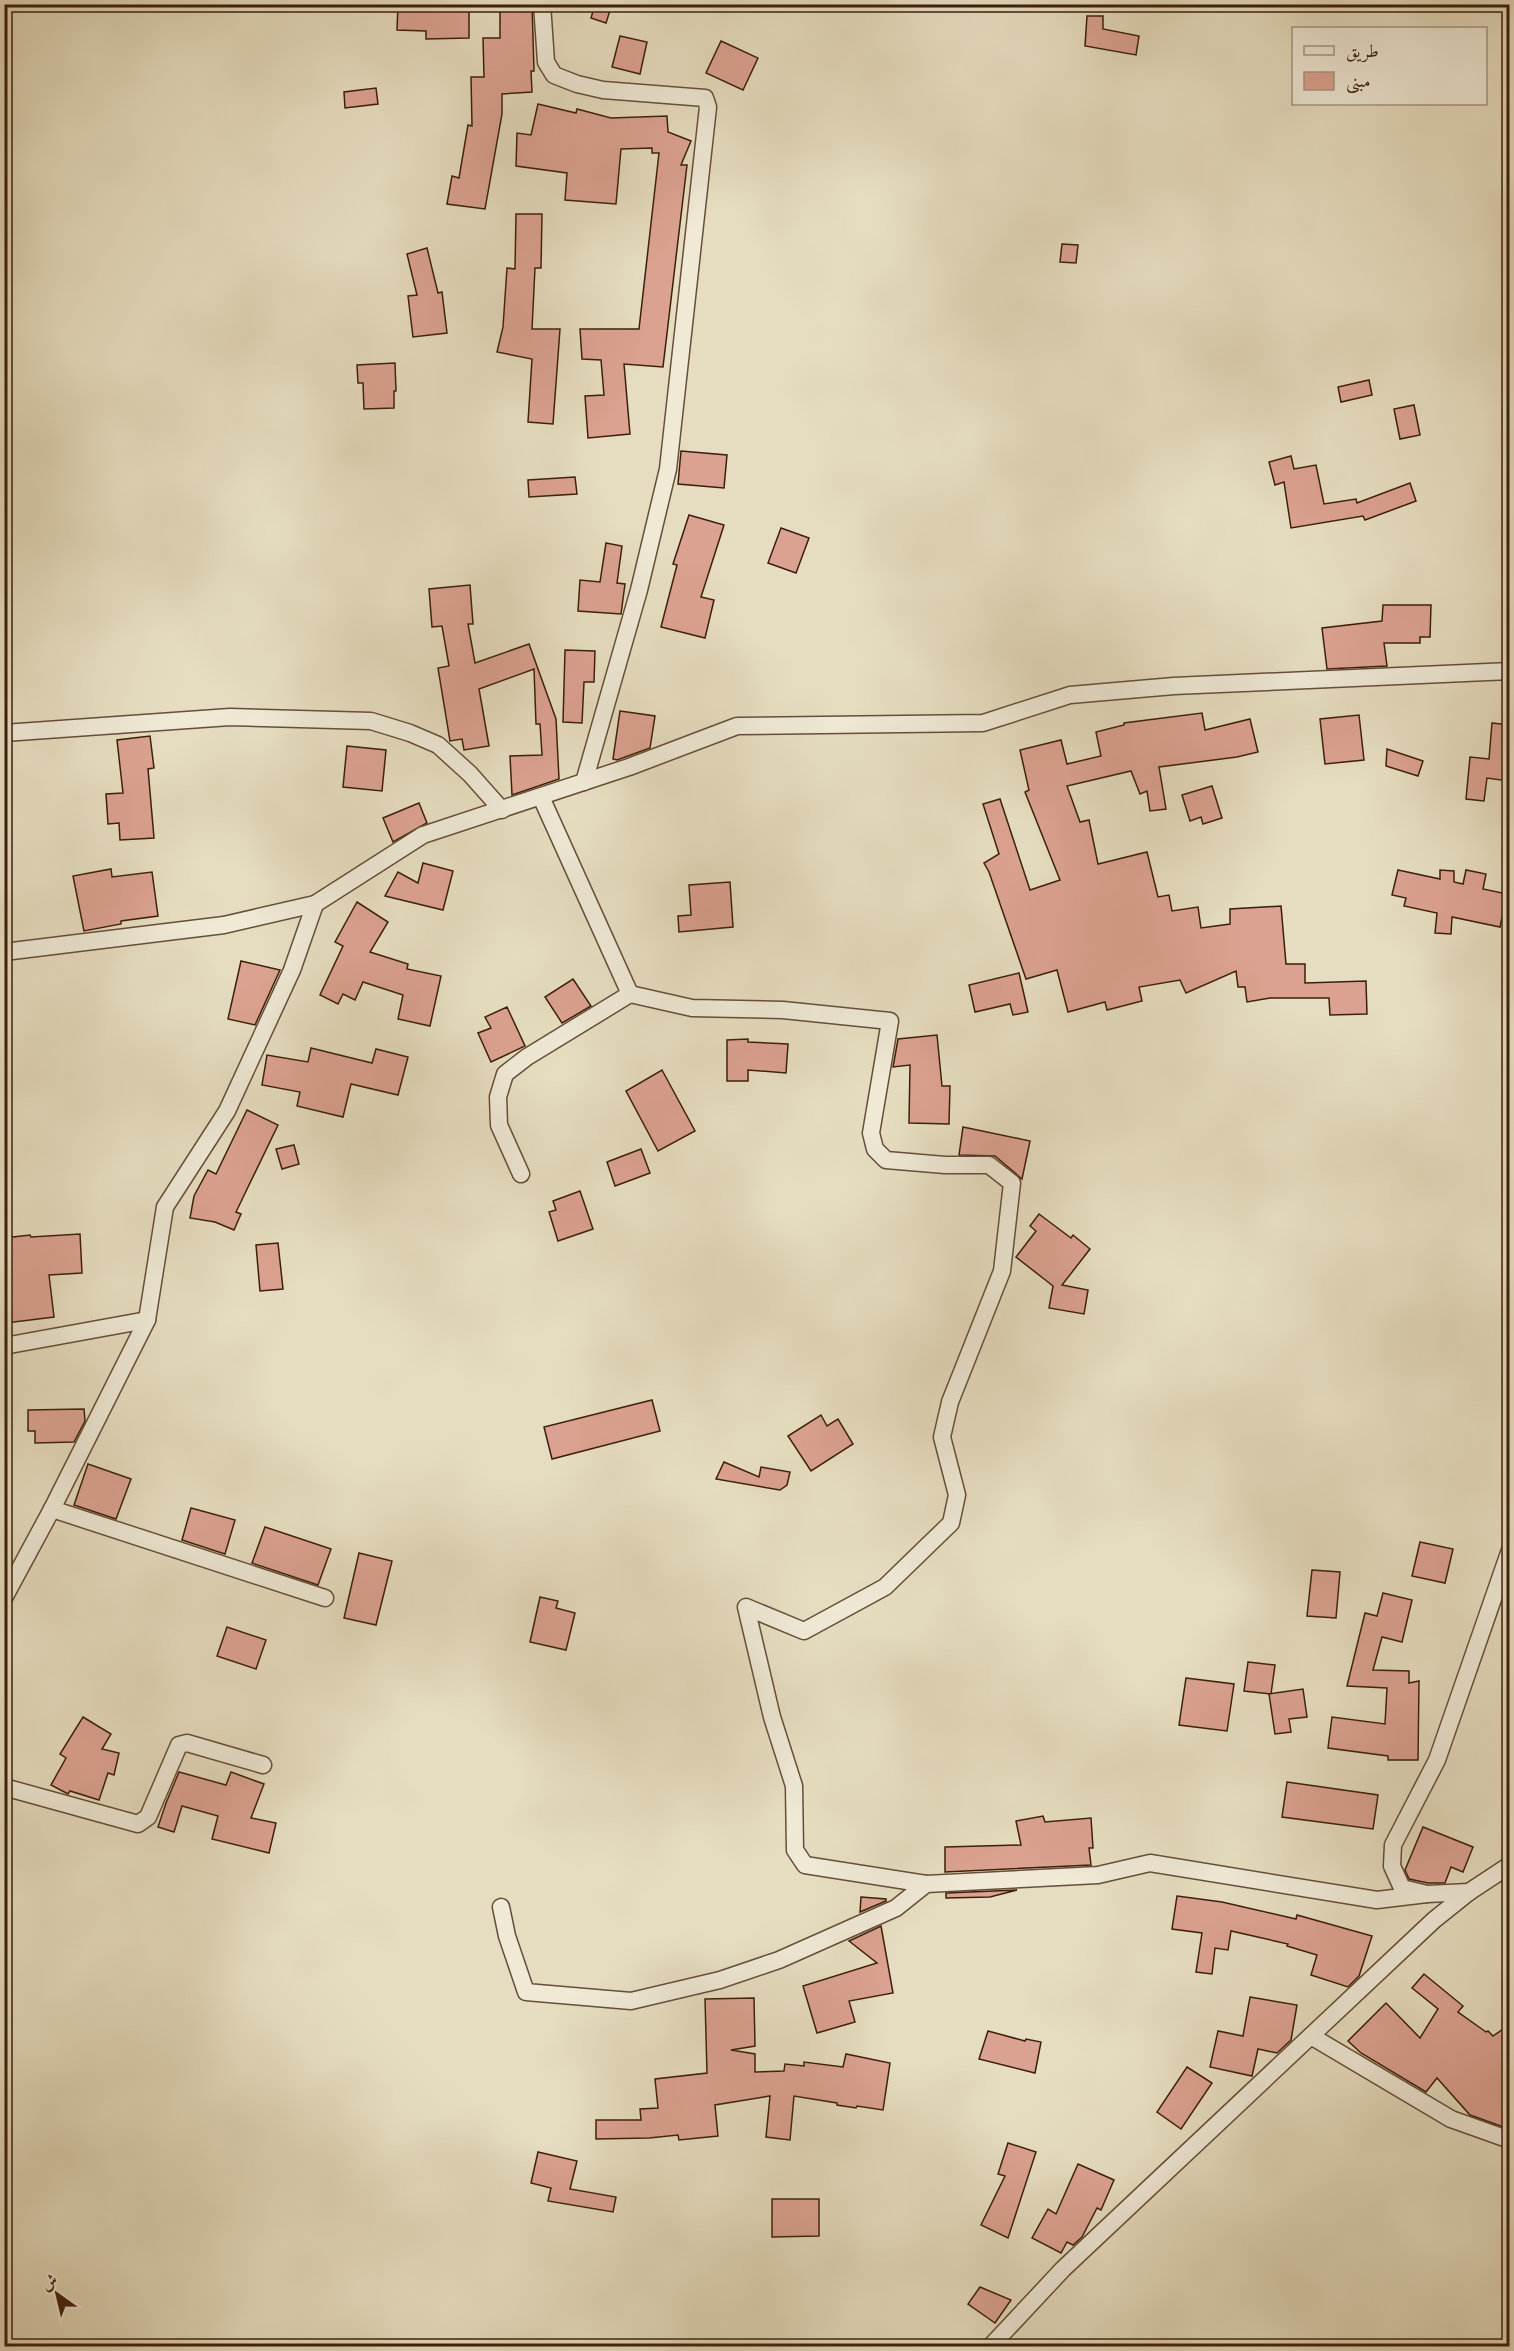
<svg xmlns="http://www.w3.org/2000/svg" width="1514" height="2351" viewBox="0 0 1514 2351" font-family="'IM FELL French Canon',Amiri,serif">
<rect width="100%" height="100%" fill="#e6ddc0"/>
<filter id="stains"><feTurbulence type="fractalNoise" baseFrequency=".00333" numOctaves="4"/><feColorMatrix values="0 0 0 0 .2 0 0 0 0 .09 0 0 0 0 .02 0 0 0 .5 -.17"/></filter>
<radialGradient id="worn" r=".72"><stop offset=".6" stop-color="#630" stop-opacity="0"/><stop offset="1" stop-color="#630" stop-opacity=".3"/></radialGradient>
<g fill="#dca291" stroke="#3b1f0a" stroke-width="1.5">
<path d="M398,4H469V38L426,39V31L397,30Z"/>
<path d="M500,4H532L534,71H531L532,92L502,94V114L485,209L447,204L452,176L459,178L468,125L472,126L471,77H484L483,38H500Z"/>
<path d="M595,4H612L606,23L591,18Z"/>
<path d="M1087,16H1103V29L1139,36L1136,55L1085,46Z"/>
<path d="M620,36L647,42L640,74L612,67Z"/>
<path d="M721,41L758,58L743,90L706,73Z"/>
<path d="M376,88L378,104L345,108L344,92Z"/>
<path d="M538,104L576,113L577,109L611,118L667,116L668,132L691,141L681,165H687L663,367L624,364L630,434L588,438L585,396L604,395L601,360L582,359L580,329H639L659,153H652V148L621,149L616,204L565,200L567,173L516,166L517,133L531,135Z"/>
<path d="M516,214H542L541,268H535L532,329H560L553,424L528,422L532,359L497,352L503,327L507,268L515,269Z"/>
<path d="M1062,244L1078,245L1076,263L1060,262Z"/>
<path d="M427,248L438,293L442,292L447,333L413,337L408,296L417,295L407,254Z"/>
<path d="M395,363L396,391H394V408L364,409L363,383H358L357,365Z"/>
<path d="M1369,380L1372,395L1341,402L1338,387Z"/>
<path d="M1414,405L1420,435L1400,439L1394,409Z"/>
<path d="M681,451L727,455L724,488L678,484Z"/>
<path d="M1291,456L1294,469L1316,465L1324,504L1356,499L1357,503L1410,483L1416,501L1365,520L1363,516L1291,528L1284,482L1275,485L1269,462Z"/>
<path d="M575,477L577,494L529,497L528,480Z"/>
<path d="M689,515L724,525L701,597L714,600L705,638L661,627L677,565L673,564Z"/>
<path d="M781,528L809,538L796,573L768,563Z"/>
<path d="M606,543L622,546L617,583L625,584L621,614L578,611L580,580L600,582Z"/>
<path d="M470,585L473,624H468L475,663L529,644L556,719L559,779L512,795L510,756L542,755L540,724H536L534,669L479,689L489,746L464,750L462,739L450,741L438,668L449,666L442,626L432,627L429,589Z"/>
<path d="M1383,605H1431L1430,637H1420V643H1384L1387,666L1327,669L1322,628L1382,621Z"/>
<path d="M565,650L595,651L594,682H584L582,723L563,722Z"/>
<path d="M620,711L655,716L650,748L617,760L613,759Z"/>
<path d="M1202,713L1205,730L1250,719L1258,752L1237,757L1159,767L1166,809L1150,811L1147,791L1140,794L1131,771L1067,786L1080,822L1089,820L1098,864L1147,852L1158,897L1169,895L1172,911L1198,907L1201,928L1230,924V909L1281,906L1286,964H1305V983L1366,981L1367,1014L1330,1015L1329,998H1270L1247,1002L1245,987H1238L1236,971L1186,993L1180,980L1139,987L1142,1001L1107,1010L1105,1002L1068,1012L1057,970L1026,979L989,872L984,863L999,854L983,804L1000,799L1030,890L1060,880L1025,792L1029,790L1020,750L1061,740L1067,764L1101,756L1096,732L1124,725V723Z"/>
<path d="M1359,715L1364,760L1325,764L1320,719Z"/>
<path d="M1492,723L1509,725L1508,781L1487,778L1484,801L1466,799L1470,757L1489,759Z"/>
<path d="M150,736L154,768L148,769L154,838L120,840L119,823L108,824L106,794L123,793L117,740Z"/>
<path d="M347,746L386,750L382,791L343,787Z"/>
<path d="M1387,749L1423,761L1418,776L1386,766Z"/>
<path d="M1212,786L1222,818L1203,824L1201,817L1190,821L1182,795Z"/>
<path d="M419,803L427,823L393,842L383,818Z"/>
<path d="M423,863L453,871L443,910L385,896L398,872L418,883Z"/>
<path d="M111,869L112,877L152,872L158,916L121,921V924L84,931L73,876Z"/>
<path d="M1398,870L1440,879V870L1454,871V882L1463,884L1466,870L1486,874L1483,889L1507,894L1500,927L1452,917L1451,934L1435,933L1437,913L1404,906L1406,898L1392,895Z"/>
<path d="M730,882L733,927L679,932L678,916L691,915L689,885Z"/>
<path d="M357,902L388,922L370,952L408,964L407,969L441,976L430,1026L398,1019L403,995L363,982L355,1000L343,994L338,1004L320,995L343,946L335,942Z"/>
<path d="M241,961L280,970L255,1025L228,1019Z"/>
<path d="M1019,973L1028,1012L1013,1015L1010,1004L975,1012L969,985Z"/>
<path d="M573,979L591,1006L562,1023L545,997Z"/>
<path d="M507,1007L525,1046L491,1062L478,1033L491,1028L485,1017Z"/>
<path d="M937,1035L942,1086H950L949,1124L909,1123L910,1065L893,1067L898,1039Z"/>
<path d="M748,1039V1042L788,1044L786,1073L748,1070V1081H727V1040Z"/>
<path d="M311,1048L372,1063L376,1049L408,1057L398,1095L351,1084L343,1117L297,1106L300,1092L262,1085L267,1055L308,1062Z"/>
<path d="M662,1070L695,1131L658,1151L626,1091Z"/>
<path d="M247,1110L278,1125L236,1212L241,1214L234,1230L215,1222L190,1218L194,1196L208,1170L216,1174Z"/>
<path d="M963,1127L1030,1141L1022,1179L995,1156L959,1155Z"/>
<path d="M294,1145L299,1164L282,1169L276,1149Z"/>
<path d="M641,1149L650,1173L615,1186L607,1162Z"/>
<path d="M580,1191L593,1229L558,1241L549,1212L556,1210L553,1201Z"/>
<path d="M1039,1214L1071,1238L1073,1235L1090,1249L1062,1285L1088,1290L1084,1314L1049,1308L1053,1286L1016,1257L1036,1231L1030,1226Z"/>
<path d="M80,1234L82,1273L49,1275L54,1317L6,1323L4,1238L30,1235L31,1237Z"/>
<path d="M278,1243L283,1289L260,1291L256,1245Z"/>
<path d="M652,1400L660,1431L552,1459L544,1427Z"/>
<path d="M84,1409L85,1421L74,1442L35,1443V1431H28V1410Z"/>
<path d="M821,1415L827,1426L838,1419L853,1444L811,1471L788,1436Z"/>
<path d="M724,1462L759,1477L761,1467L790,1472L787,1485L780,1490L716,1479Z"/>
<path d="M88,1464L131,1479L116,1519L74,1505Z"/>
<path d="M191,1508L235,1520L225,1554L182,1540Z"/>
<path d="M265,1527L331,1549L318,1585L252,1563Z"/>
<path d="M1420,1542L1453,1549L1445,1583L1412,1576Z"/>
<path d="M359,1553L392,1561L376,1625L344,1618Z"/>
<path d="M1312,1570L1340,1572L1336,1618L1307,1616Z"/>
<path d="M1383,1593L1412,1600L1402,1642L1382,1637L1373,1670L1409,1671V1683L1419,1681L1418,1760H1388V1756L1328,1748L1332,1717L1385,1724L1387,1688L1347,1686L1365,1613L1377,1616Z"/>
<path d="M540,1597L558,1601L556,1608L575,1613L566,1650L530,1642Z"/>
<path d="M227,1627L266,1640L256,1669L217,1656Z"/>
<path d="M1248,1662L1275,1665L1271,1694L1244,1691Z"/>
<path d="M1186,1678L1234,1684L1227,1731L1179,1725Z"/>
<path d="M1303,1689L1307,1717L1289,1719L1291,1732L1275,1734L1269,1694Z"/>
<path d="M83,1717L111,1734L102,1749L119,1753L114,1775L108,1773L99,1800L70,1791L68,1794L51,1785L66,1758L60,1754Z"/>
<path d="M179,1772L226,1785L231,1772L264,1784L251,1818L276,1823L269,1853L212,1839L218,1816L182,1806L174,1832L158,1827L166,1803Z"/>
<path d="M1287,1782L1378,1795L1373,1829L1282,1817Z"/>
<path d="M1043,1816L1045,1822L1091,1818L1093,1848H1089L1091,1865L945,1872V1847L1021,1845L1016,1821Z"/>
<path d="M1423,1827L1473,1847L1463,1872L1451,1867L1445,1883H1428L1409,1879L1405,1870Z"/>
<path d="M1017,1890L990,1897L946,1898V1893Z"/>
<path d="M1177,1896L1222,1902L1296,1919L1297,1915L1372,1936L1359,1976L1348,1987L1311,1975L1317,1955L1287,1946L1288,1944L1231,1931L1228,1950L1215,1948L1212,1974L1196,1972L1202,1933L1172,1929Z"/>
<path d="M861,1897L886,1899V1901L860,1912Z"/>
<path d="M881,1926L893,1993L849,2001L855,2022L817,2033L803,1986L877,1963L849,1941Z"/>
<path d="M1424,1974L1463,2006L1458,2012L1486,2032L1488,2031L1493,2036L1509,2025V2129L1470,2115L1437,2078L1426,2092L1361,2053L1348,2041L1386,2003L1420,2038L1438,2009L1412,1988Z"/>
<path d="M1250,1997L1297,2005L1291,2040L1277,2053L1258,2049L1252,2076L1210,2067L1218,2031L1243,2036Z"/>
<path d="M754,1998L755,2046L731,2050L755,2054V2072L784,2071L785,2064L804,2066V2062L843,2067L846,2054L890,2063L883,2110L857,2106L856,2108L837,2105V2103L794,2096L790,2140L766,2137L770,2096L715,2105L718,2136L679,2140L678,2135L649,2138L596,2139V2120H641L640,2109L658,2108L655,2079L707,2073L705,1999Z"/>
<path d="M988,2031L1025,2041L1026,2039L1041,2042L1035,2073L979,2059Z"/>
<path d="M1187,2067L1212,2083L1181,2129L1157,2112Z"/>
<path d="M1008,2143L1036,2152L1008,2238L981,2225L1005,2176L998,2174Z"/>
<path d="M538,2152L577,2161L570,2189L616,2197L613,2212L548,2201L551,2188L531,2183Z"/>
<path d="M1078,2164L1114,2180L1101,2210L1097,2208L1082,2237L1073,2245L1067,2242L1061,2253L1032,2238L1048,2209L1056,2214Z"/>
<path d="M772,2199H819V2236L772,2237Z"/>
<path d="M980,2287L1011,2300L995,2323L968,2304Z"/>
</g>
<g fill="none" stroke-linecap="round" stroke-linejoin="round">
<g stroke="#664e38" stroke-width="19">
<g id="minor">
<path d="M542,4L546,62L554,75L577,84L603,90L705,98L708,107L668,469L639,590L584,782"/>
<path d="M4,733L230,717L371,721L410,733L438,745L470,774L502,810"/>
<path d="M541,797L630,994L692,1008L783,1010L890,1021L871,1133L875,1149L886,1160L945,1165H989L1012,1183L1002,1271L950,1402L942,1437L957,1495L951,1523L885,1587L804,1631L746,1607L772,1717L794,1786L795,1850L805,1865L926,1884"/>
<path d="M4,952L224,925L315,904L423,835L629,767L737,726L983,723L1070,695L1174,686L1510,671"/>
<path d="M521,1174L499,1125L498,1097L505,1074L527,1057L630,994"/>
<path d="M4,1346L147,1320"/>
<path d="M52,1509L325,1598"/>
<path d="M4,1598L52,1509L147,1320L165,1207L227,1111L292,970L315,904"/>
<path d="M4,1787L138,1824L148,1817L179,1745L187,1743L263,1765"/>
<path d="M1469,1892L1427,1894L1402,1888L1392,1866L1393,1845L1437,1760L1510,1550"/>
<path d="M501,1907L507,1936L526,1992L631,2001L720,1980L779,1960L896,1908L926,1884L1098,1875L1150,1863L1377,1900L1427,1894"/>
<path d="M1311,2036L1451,2119L1510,2140"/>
<path d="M991,2346L1063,2269L1434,1920L1469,1892L1510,1865"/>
</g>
</g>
<use href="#minor" stroke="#efe9d6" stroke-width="16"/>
</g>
<rect width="1514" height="2351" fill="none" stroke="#e6ddc0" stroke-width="24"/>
<rect x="6" y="6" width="1502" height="2339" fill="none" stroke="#3b1f0a" stroke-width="3"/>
<rect x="12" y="12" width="1490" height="2327" fill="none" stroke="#3b1f0a" stroke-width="1.5"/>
<rect x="1292" y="27" width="195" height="78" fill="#efe9d6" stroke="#a79884" stroke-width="1.5"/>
<rect x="1304" y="46" width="30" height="9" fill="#efe9d6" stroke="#a79884" stroke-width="1.5"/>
<text x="1346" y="57" font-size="18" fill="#3b1f0a">طريق</text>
<rect x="1304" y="72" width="30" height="18" fill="#dca291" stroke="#a79884" stroke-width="1.5"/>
<text x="1346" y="87" font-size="18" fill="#3b1f0a">مبنى</text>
<g transform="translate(57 2294) rotate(326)" stroke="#efe9d6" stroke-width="4.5" paint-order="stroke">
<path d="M0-4.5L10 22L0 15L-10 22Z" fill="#3b1f0a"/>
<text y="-9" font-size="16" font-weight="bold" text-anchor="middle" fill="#3b1f0a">ش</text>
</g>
<rect width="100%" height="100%" filter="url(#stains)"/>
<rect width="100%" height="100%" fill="url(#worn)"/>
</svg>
